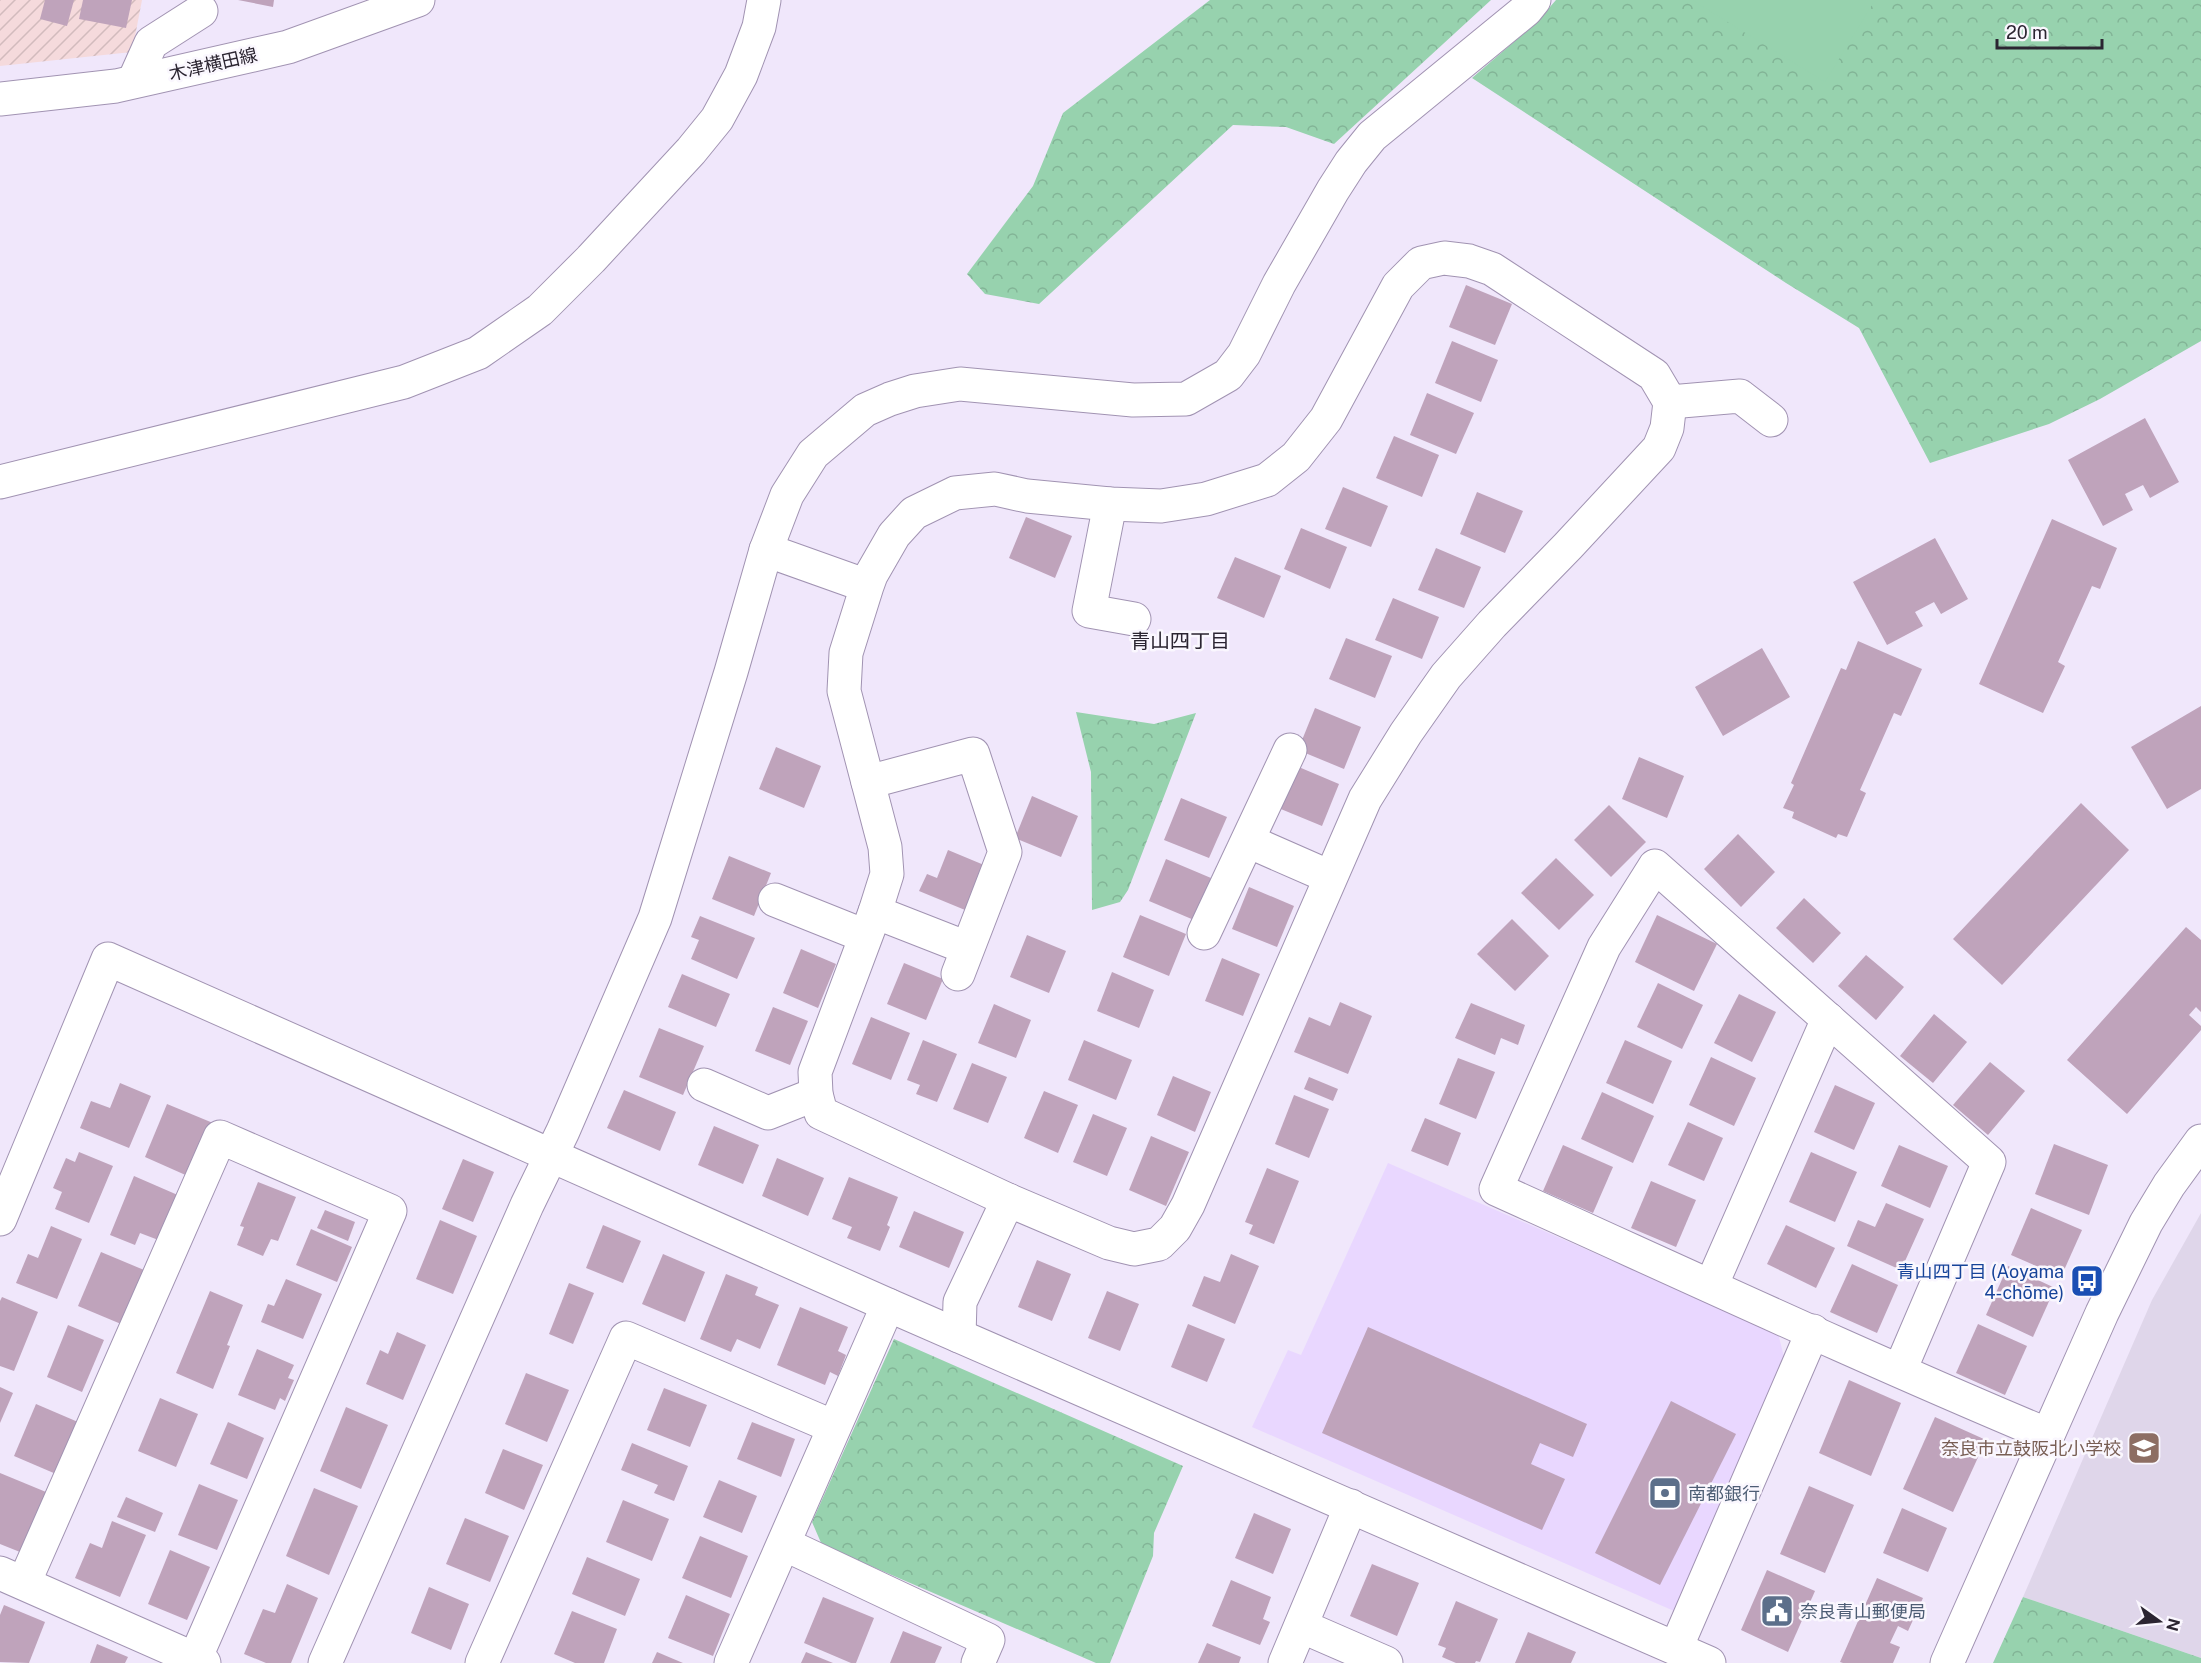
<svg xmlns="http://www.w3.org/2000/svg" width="2201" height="1663" viewBox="0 0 2201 1663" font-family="'Public Sans','Noto Sans JP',sans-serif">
<defs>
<pattern id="industrial-furrows" width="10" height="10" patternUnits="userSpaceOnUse" patternTransform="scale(1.5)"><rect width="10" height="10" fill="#f5dadc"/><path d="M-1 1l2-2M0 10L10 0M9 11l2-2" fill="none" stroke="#d2bbbd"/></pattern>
<pattern id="forest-crowns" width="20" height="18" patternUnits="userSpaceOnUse" patternTransform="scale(1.5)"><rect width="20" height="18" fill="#97d2ae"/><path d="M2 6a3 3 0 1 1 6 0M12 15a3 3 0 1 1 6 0" fill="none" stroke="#82b496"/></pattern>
</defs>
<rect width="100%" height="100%" fill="#f0e7fb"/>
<path fill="#e9d7ff" d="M1388,1163L1778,1333L1785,1361L1674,1611L1252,1427L1288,1350L1301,1355Z"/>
<path fill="url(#industrial-furrows)" d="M0,0H142L132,52L0,66Z"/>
<path fill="#dfd6ea" d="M2201,1213V1658L2023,1597L2152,1300Z"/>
<g fill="url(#forest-crowns)">
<path d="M1210,0H1491L1334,144L1286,127L1233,125L1039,304L985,294L967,274L1033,186L1063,113Z"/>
<path d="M1556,0H2201V341L2100,399L2049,424L1930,463L1859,328L1786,283L1472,78L1536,23Z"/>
<path d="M1076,712L1154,724L1196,713L1128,890L1120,902L1092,910L1091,772Z"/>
<path d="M894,1339L1183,1466L1154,1533L1153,1556L1110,1663H1096L822,1545L812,1522Z"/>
<path d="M2023,1597L2201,1658V1663H1993Z"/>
</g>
<path fill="#97d2ae" d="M1692,0H1875L1825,82Z"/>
<g fill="#bfa3bb">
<path d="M45,0H74L67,26L40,19Z"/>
<path d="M83,0H132L126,28L79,19Z"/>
<path d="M238,0H274L273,7Z"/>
<path d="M1466,285L1512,304L1495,345L1449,327Z"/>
<path d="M1452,341L1498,360L1481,402L1435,383Z"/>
<path d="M1427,393L1474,413L1456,454L1410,435Z"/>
<path d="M2145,418L2179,482L2150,498L2143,485L2125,494L2133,510L2103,526L2068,460Z"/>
<path d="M1394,436L1439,455L1422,497L1376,478Z"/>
<path d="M1343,487L1388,506L1371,547L1325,529Z"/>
<path d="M1477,492L1523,511L1505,553L1460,534Z"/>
<path d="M1026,517L1072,536L1055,578L1009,558Z"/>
<path d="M2052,519L2117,548L2100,589L2092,586L2058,662L2065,666L2043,713L1979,684Z"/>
<path d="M1301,528L1347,547L1330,589L1284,569Z"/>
<path d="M1935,538L1968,599L1941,614L1934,602L1915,612L1923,626L1887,645L1853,582Z"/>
<path d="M1436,548L1481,567L1464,608L1418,590Z"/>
<path d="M1235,557L1281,576L1264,618L1217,598Z"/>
<path d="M1393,598L1439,617L1422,659L1375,640Z"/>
<path d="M1346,638L1392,656L1375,698L1329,679Z"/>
<path d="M1858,641L1922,669L1901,716L1894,713L1860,790L1866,793L1847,837L1838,834L1836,838L1792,818L1794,812L1783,808L1794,785L1791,783L1841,668L1846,670Z"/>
<path d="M1762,648L1790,697L1723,736L1695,687Z"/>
<path d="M2201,706V789L2167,809L2131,747Z"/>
<path d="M1315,708L1361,727L1344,769L1298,750Z"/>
<path d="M776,747L821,766L804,808L759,789Z"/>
<path d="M1639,757L1684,776L1667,818L1622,799Z"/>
<path d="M1294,765L1339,784L1322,826L1276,807Z"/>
<path d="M1032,796L1078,816L1061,857L1015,838Z"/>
<path d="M1181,798L1227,817L1209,858L1164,840Z"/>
<path d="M2081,803L2129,850L2002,985L1953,939Z"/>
<path d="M1609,805L1646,842L1611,877L1574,840Z"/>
<path d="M1738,834L1775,872L1741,907L1704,869Z"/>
<path d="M948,850L984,865L965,910L919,891L927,874L937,878Z"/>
<path d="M729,856L771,873L754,916L712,899Z"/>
<path d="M1556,858L1594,895L1559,930L1521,893Z"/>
<path d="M1166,859L1211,878L1194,920L1149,901Z"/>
<path d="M1249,887L1294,906L1277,947L1232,929Z"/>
<path d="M1804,898L1841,933L1813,963L1776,928Z"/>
<path d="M1140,915L1186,934L1169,976L1123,957Z"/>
<path d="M1657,915L1717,944L1694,991L1635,962Z"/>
<path d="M700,916L755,938L737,979L691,959L699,940L691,937Z"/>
<path d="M1512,919L1549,956L1515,991L1477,954Z"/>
<path d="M2186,927L2201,940V1012L2196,1007L2189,1015L2201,1026V1030L2127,1114L2067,1060Z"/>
<path d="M1027,935L1066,951L1049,993L1010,977Z"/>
<path d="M801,949L836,964L818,1008L783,993Z"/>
<path d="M1866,955L1904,987L1876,1020L1838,986Z"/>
<path d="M1222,958L1260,974L1243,1016L1205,1001Z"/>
<path d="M904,963L943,979L926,1020L887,1004Z"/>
<path d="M1112,972L1154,990L1139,1028L1097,1011Z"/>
<path d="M682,974L730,994L716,1027L668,1007Z"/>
<path d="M1658,983L1703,1005L1682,1049L1637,1027Z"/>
<path d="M1739,994L1776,1012L1752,1062L1714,1043Z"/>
<path d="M1340,1002L1372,1016L1348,1074L1294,1052L1309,1017L1330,1026Z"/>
<path d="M1471,1003L1525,1025L1518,1045L1501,1038L1495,1055L1455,1038Z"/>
<path d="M994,1004L1031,1020L1016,1058L978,1043Z"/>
<path d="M773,1007L808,1021L790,1065L755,1051Z"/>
<path d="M1934,1014L1967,1042L1933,1083L1900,1056Z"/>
<path d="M871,1017L910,1033L891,1080L852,1064Z"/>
<path d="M659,1028L704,1046L683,1095L639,1077Z"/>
<path d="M923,1040L957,1054L937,1102L916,1094L920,1085L907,1080Z"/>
<path d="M1084,1040L1132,1060L1116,1100L1068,1080Z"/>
<path d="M1625,1040L1672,1061L1653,1104L1606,1083Z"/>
<path d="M1711,1057L1756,1078L1734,1126L1689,1105Z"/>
<path d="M1458,1058L1495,1072L1476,1119L1439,1104Z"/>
<path d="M1990,1062L2025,1091L1988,1135L1953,1105Z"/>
<path d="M972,1063L1007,1077L988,1123L953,1109Z"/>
<path d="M1173,1076L1211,1092L1195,1132L1157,1115Z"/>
<path d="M1309,1077L1338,1089L1333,1101L1304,1089Z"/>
<path d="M120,1083L151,1096L129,1148L80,1128L91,1101L110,1108Z"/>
<path d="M1835,1085L1875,1103L1854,1150L1814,1132Z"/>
<path d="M624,1090L676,1112L660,1151L607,1128Z"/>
<path d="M1044,1091L1078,1105L1058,1153L1024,1138Z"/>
<path d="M1602,1092L1654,1116L1633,1163L1581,1139Z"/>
<path d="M1294,1095L1329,1109L1309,1158L1275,1144Z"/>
<path d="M167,1104L213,1123L190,1177L145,1157Z"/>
<path d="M1093,1114L1127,1128L1107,1176L1073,1162Z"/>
<path d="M1425,1118L1461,1133L1448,1166L1411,1151Z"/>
<path d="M1688,1122L1723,1138L1704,1181L1668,1165Z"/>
<path d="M714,1126L759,1145L743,1184L698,1165Z"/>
<path d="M1151,1136L1189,1152L1166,1206L1129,1190Z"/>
<path d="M2054,1144L2108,1165L2089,1215L2035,1194Z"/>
<path d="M1563,1145L1613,1167L1593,1213L1543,1191Z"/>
<path d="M1899,1145L1948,1166L1930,1208L1881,1186Z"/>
<path d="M79,1152L113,1166L89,1223L55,1209L62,1192L53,1188L66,1158L75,1162Z"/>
<path d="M1811,1152L1857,1172L1835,1222L1789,1202Z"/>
<path d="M777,1158L824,1178L808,1216L762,1196Z"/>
<path d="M463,1159L494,1172L473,1222L442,1209Z"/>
<path d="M1267,1168L1299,1181L1274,1244L1249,1234L1253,1225L1245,1222Z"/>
<path d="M134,1176L180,1196L161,1241L140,1233L135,1245L110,1235Z"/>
<path d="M849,1177L898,1197L887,1225L890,1227L880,1251L847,1238L852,1227L832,1219Z"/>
<path d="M1651,1181L1696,1200L1676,1247L1631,1228Z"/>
<path d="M258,1182L296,1197L278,1241L271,1239L263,1256L237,1245L244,1227L240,1226Z"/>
<path d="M1886,1203L1924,1219L1901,1270L1847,1246L1858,1220L1875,1227Z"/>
<path d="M2031,1208L2082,1230L2061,1277L2011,1255Z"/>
<path d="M325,1210L355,1222L348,1241L317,1228Z"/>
<path d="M914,1211L964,1232L949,1268L899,1247Z"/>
<path d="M440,1220L477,1236L453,1294L416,1279Z"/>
<path d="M603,1225L641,1241L623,1283L586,1268Z"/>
<path d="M1786,1225L1835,1248L1816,1288L1767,1264Z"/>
<path d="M51,1226L82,1239L57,1299L16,1283L28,1254L38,1258Z"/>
<path d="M311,1229L352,1247L337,1282L296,1265Z"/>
<path d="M101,1252L144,1270L121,1324L78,1306Z"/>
<path d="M663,1254L705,1272L685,1322L642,1304Z"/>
<path d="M1231,1254L1259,1266L1235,1324L1192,1306L1204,1276L1220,1282Z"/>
<path d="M1037,1260L1071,1274L1052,1321L1018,1307Z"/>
<path d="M1852,1264L1898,1285L1877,1333L1830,1312Z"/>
<path d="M2008,1266L2055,1288L2033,1337L1986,1315Z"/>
<path d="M726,1274L758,1287L755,1295L779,1305L760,1349L737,1339L731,1352L700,1339Z"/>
<path d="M286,1279L322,1294L303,1339L261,1322L268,1304L274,1306Z"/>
<path d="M569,1283L594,1293L573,1344L549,1334Z"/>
<path d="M210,1291L243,1305L227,1345L230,1346L213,1389L176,1373Z"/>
<path d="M1107,1291L1139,1304L1120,1351L1088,1338Z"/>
<path d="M2,1297L38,1312L14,1371L0,1366V1301Z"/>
<path d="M800,1307L848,1327L838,1351L846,1355L838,1376L830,1372L825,1385L777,1365Z"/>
<path d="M1188,1324L1225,1339L1207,1382L1171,1367Z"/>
<path d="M1978,1324L2027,1346L2005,1395L1956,1373Z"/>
<path d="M68,1325L104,1340L82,1392L47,1377Z"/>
<path d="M1368,1327L1587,1424L1573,1457L1540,1443L1531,1464L1565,1479L1542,1530L1322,1433Z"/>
<path d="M397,1332L426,1345L403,1400L366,1384L380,1350L388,1354Z"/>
<path d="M257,1349L294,1365L288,1378L294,1380L285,1401L280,1398L275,1410L238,1395Z"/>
<path d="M526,1373L569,1390L547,1442L505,1424Z"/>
<path d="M1849,1380L1901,1403L1871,1476L1819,1453Z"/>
<path d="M0,1387L13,1393L0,1423Z"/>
<path d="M664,1388L707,1405L690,1447L647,1430Z"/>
<path d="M160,1398L198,1414L176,1467L138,1451Z"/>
<path d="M1671,1401L1736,1434L1660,1585L1595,1553Z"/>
<path d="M36,1404L78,1422L56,1474L14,1456Z"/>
<path d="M346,1407L388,1425L361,1489L320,1471Z"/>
<path d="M1935,1417L1986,1440L1953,1512L1903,1489Z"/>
<path d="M228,1422L264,1438L247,1479L210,1464Z"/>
<path d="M752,1422L795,1439L781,1477L737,1459Z"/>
<path d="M632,1443L688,1466L674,1501L654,1493L658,1485L621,1470Z"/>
<path d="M503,1449L543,1465L524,1510L485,1493Z"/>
<path d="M0,1473L46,1492L20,1552L0,1544Z"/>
<path d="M719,1480L757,1496L742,1533L703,1517Z"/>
<path d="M199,1484L238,1500L217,1550L178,1535Z"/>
<path d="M1809,1486L1854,1505L1825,1573L1780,1554Z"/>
<path d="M314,1488L358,1506L329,1575L286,1556Z"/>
<path d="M126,1497L163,1513L155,1532L117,1517Z"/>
<path d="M623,1500L669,1519L652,1561L606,1542Z"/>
<path d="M1902,1508L1947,1528L1928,1572L1883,1553Z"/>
<path d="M1254,1513L1291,1529L1273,1574L1235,1558Z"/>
<path d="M465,1518L509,1536L490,1582L446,1564Z"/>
<path d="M112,1521L146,1535L120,1597L75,1578L90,1543L102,1548Z"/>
<path d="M700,1536L748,1556L731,1598L682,1578Z"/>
<path d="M170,1550L210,1567L187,1620L148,1604Z"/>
<path d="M587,1557L640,1579L625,1616L572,1594Z"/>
<path d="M1372,1564L1419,1583L1397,1636L1350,1616Z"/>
<path d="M1767,1570L1815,1591L1788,1652L1741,1630Z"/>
<path d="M1877,1578L1923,1598L1908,1631L1898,1626L1890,1643L1900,1647L1893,1663H1843L1840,1662Z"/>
<path d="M1231,1580L1271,1597L1263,1619L1270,1622L1260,1645L1212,1626Z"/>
<path d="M287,1584L318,1598L291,1663H266L244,1654L263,1609L275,1613Z"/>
<path d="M429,1587L469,1604L451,1650L411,1633Z"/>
<path d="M686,1595L730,1614L713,1656L668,1638Z"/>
<path d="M823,1597L874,1618L856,1663H851L804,1643Z"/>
<path d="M1456,1601L1498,1619L1480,1662L1476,1661L1475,1663H1456L1442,1657L1446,1648L1438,1645Z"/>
<path d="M4,1605L45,1622L29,1663L0,1662V1615Z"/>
<path d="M572,1611L617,1629L604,1663H575L554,1654Z"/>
<path d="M903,1631L942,1647L935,1663H890Z"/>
<path d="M1528,1632L1576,1652L1571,1663H1515Z"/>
<path d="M1207,1643L1241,1657L1239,1663H1198Z"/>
<path d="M97,1644L128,1657L125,1663H90Z"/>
<path d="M657,1652L683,1663H652Z"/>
<path d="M806,1652L833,1663H801Z"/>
</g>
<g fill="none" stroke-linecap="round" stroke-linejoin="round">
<g stroke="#a193b2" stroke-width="35">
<g id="minor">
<path d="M134,81L151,43L201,11"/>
<path d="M1670,402L1740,396L1771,420"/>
<path d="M0,482L404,382L478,353L540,310L591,259L691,151L717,119L741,75L759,27L764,0"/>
<path d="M1110,504L1089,611L1134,619"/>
<path d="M766,550L867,586L871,575L894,535L914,513L955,493L995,489L1027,496L1110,504L1161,506L1206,499L1267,480L1296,457L1326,419L1398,286L1421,263L1444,258L1469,261L1492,269L1654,375L1670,402L1667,428L1659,448L1568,546L1492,624L1446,676L1406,733L1365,799L1188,1205L1175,1228L1159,1244L1134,1249L1109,1243L1008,1200L821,1113L816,1094L815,1072L875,912L887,874L885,847L844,691L846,653L867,586"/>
<path d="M868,782L973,754L1005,852L958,974"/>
<path d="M1248,841L1330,877"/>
<path d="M775,900L865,936"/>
<path d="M875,912L967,948"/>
<path d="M1204,933L1290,750"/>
<path d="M704,1085L768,1113L816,1094"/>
<path d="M0,1219L108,959L888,1305L1709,1663"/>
<path d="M1711,1286L1828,1019"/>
<path d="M959,1336L960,1302L1008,1200"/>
<path d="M1900,1370L1989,1162L1655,866L1604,947L1496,1189C1680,1272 1862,1357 2048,1435"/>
<path d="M784,1544L988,1640L978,1663"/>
<path d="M0,1573L204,1663"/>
<path d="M24,1583L220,1137L390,1211L195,1659"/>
<path d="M1301,1626L1386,1663"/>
<path d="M1676,1648L1813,1331"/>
<path d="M325,1663L527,1205L563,1131L655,918L731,672L766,550L787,495L813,454L865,410L890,399L915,391L960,384L1133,400L1186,399L1228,375L1244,354L1279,284L1333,190L1351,162L1372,136L1526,10L1534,0"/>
<path d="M482,1663L626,1338L834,1427"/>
<path d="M731,1663L888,1305"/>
<path d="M1285,1663L1351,1506"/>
<path d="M1947,1663L2102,1313L2146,1223L2169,1185L2201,1141"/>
</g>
</g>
<g stroke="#a193b2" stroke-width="35">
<path id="major" d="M0,99L116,86L288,47L418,0"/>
</g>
<use href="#minor" stroke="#fff" stroke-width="33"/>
<use href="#major" stroke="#fff" stroke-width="33"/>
</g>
<defs>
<g id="bus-square" transform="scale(1.725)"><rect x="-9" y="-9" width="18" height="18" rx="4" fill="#1a4fb4" stroke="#faf7fe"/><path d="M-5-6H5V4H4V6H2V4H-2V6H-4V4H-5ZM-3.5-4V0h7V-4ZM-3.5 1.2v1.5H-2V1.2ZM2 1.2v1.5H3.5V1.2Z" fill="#fff"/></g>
<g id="school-square" transform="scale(1.725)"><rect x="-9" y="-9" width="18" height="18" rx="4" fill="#8d6e63" stroke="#faf7fe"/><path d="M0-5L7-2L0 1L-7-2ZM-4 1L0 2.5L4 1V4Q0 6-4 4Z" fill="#fff"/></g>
<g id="bank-square" transform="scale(1.725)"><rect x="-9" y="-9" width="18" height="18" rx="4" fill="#5c6f8a" stroke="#faf7fe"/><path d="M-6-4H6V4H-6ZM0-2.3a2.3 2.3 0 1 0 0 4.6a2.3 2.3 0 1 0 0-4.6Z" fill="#fff"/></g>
<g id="civic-square" transform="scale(1.725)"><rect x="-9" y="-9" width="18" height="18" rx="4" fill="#5c6f8a" stroke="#faf7fe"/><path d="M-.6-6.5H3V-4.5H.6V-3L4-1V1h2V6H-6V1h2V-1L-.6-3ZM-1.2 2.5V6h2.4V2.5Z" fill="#fff"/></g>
</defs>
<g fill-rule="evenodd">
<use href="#bus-square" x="2087" y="1281"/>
<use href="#school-square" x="2144" y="1448"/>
<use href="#bank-square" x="1665" y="1493"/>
<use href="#civic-square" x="1777" y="1611"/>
</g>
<g text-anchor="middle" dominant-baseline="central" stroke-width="5" stroke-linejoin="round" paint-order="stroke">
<g font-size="18" fill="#2b2531" stroke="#faf7fe">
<text transform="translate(213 64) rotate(-13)">木津横田線</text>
</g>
<g font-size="18" fill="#164399" stroke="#faf7fe" text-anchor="end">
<text x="2064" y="1271">青山四丁目 (Aoyama<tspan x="2064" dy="21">4-chōme)</tspan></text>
</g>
<g font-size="18" fill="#785e54" stroke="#faf7fe" text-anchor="end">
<text x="2121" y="1448">奈良市立鼓阪北小学校</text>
</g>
<g font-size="18" fill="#4e5e75" stroke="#faf7fe" text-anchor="start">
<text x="1688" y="1493">南都銀行</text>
<text x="1800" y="1611">奈良青山郵便局</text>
</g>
<g font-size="20" fill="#2b2531" stroke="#faf7fe">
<text x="1180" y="641">青山四丁目</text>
</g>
</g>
<g transform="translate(2159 1621) rotate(105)" stroke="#faf7fe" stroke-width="4.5" paint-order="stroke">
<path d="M0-4.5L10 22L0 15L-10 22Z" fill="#2b2531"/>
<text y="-9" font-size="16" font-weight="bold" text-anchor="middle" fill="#2b2531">N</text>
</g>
<path d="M1997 39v9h105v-9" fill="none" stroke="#2b2531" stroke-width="3"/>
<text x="2006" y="39" font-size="18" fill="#2b2531" stroke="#faf7fe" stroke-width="4.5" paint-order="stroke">20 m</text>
</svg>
